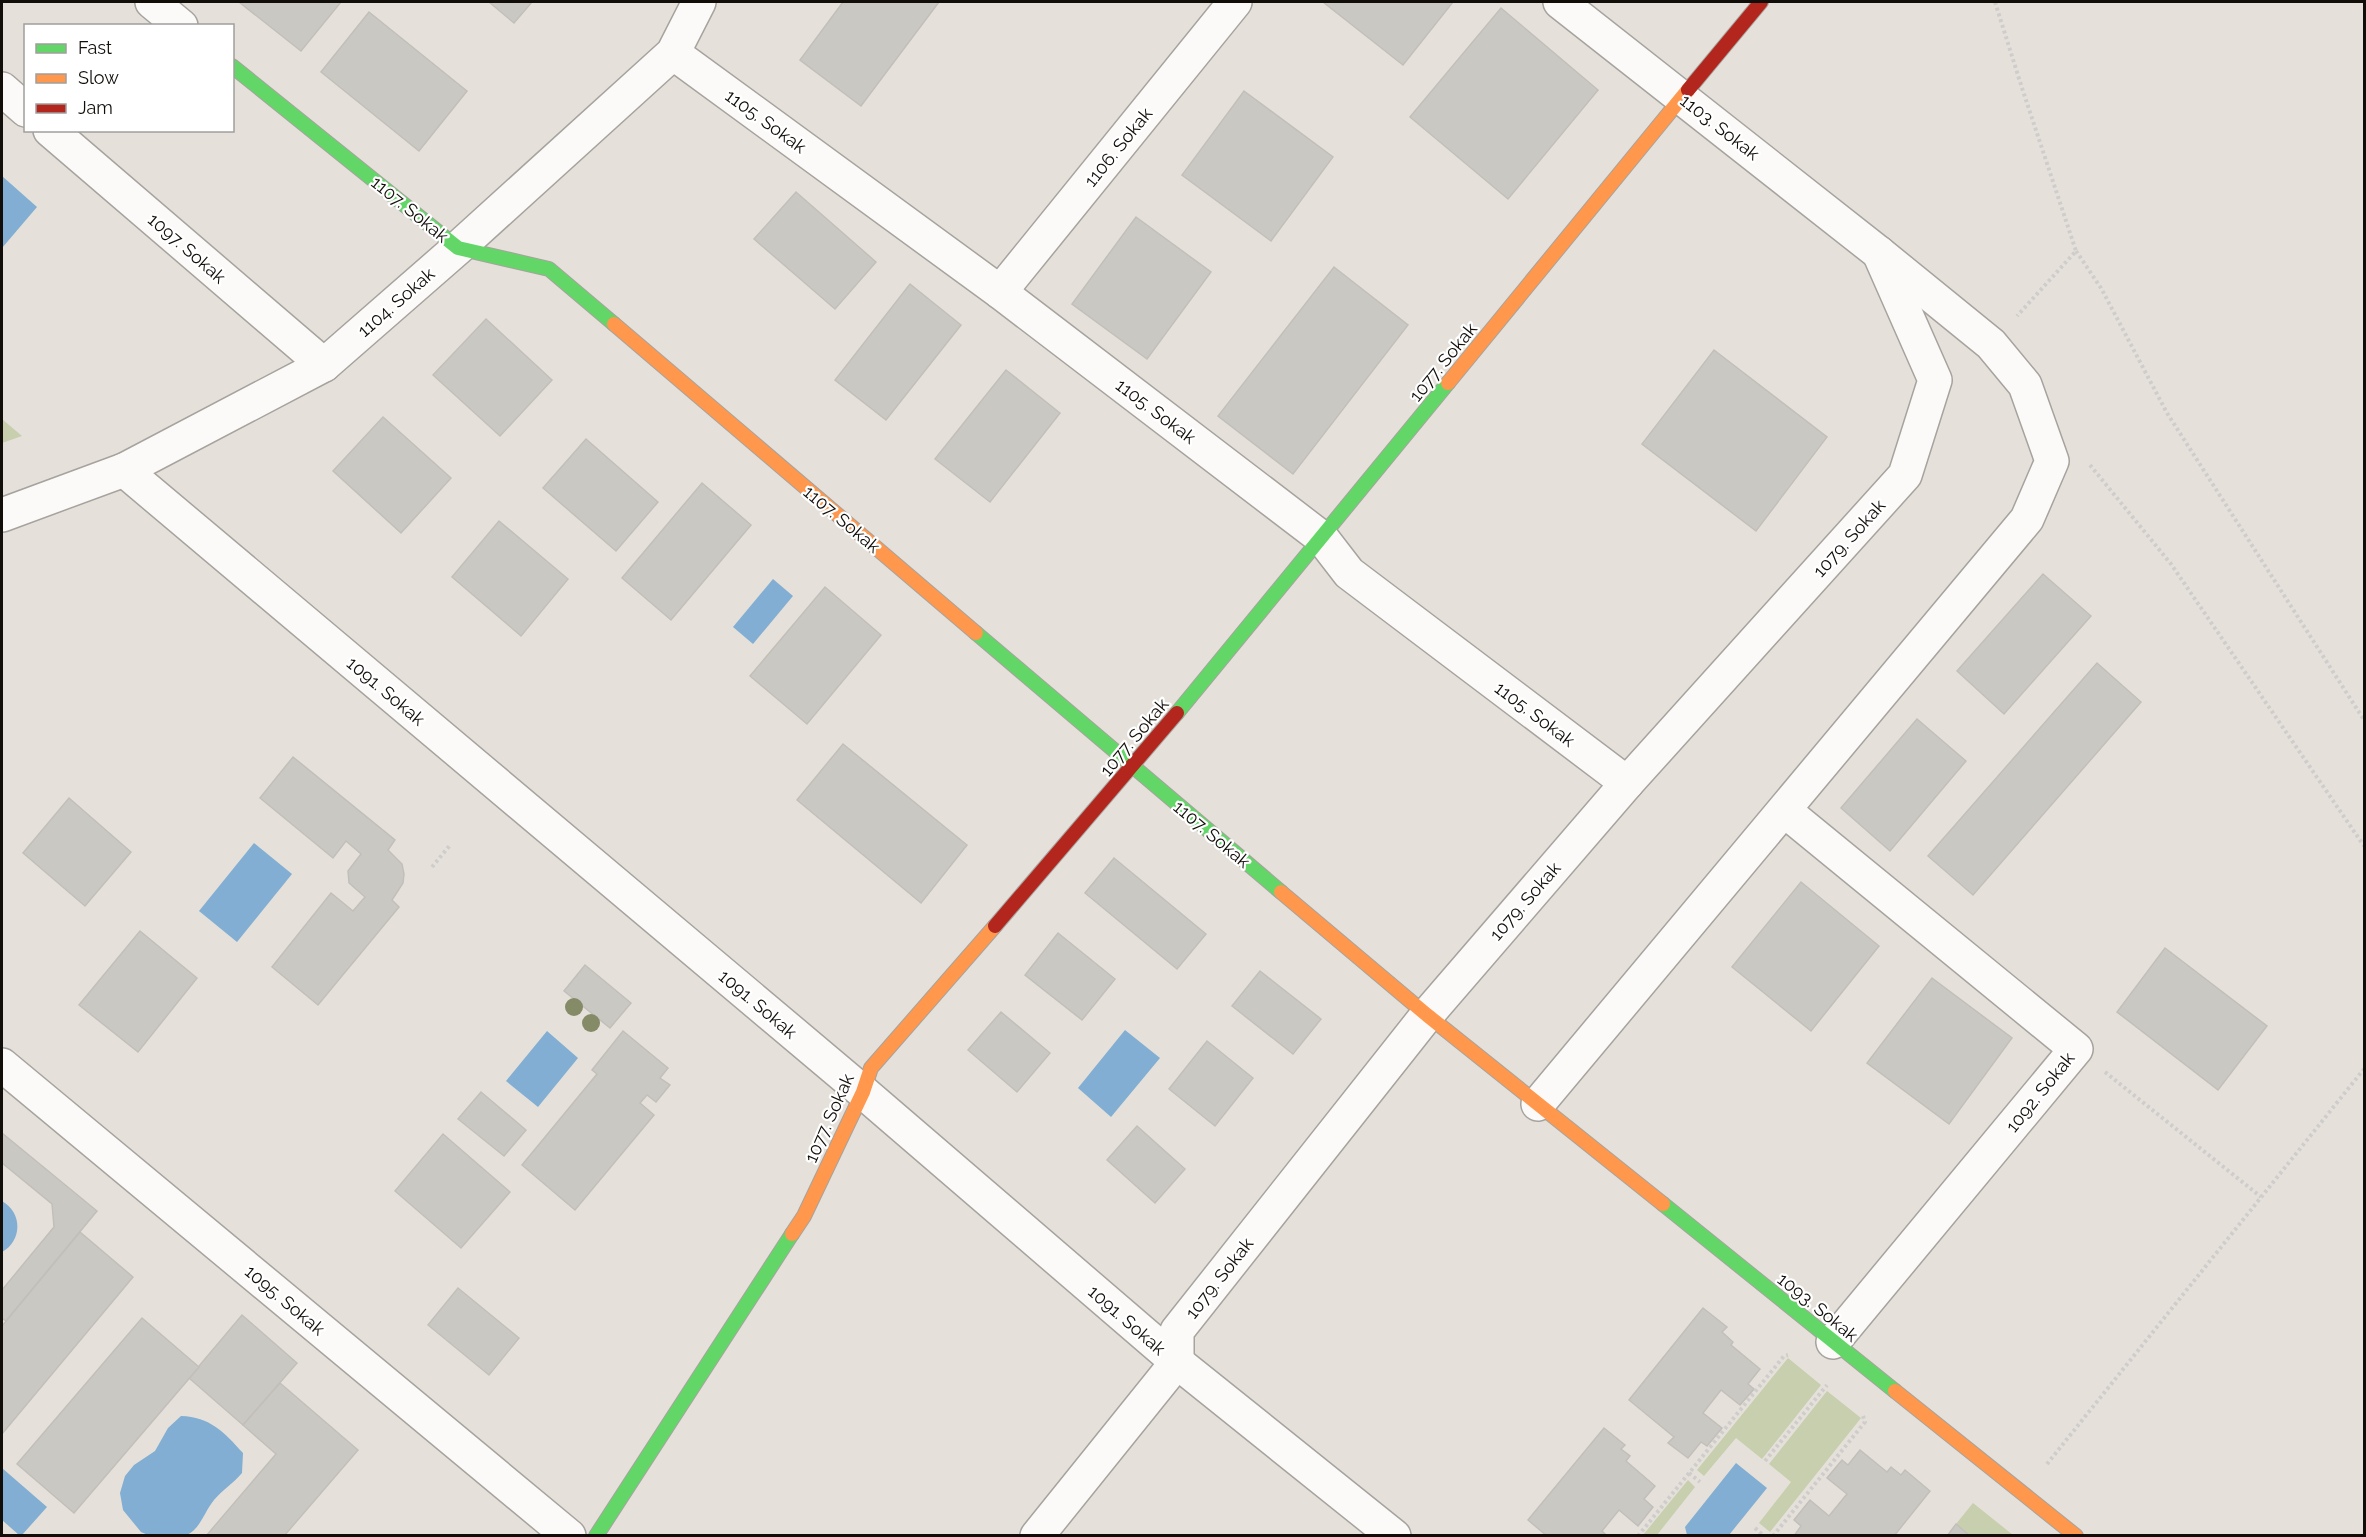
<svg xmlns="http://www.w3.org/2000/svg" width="2366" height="1537" viewBox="0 0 2366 1537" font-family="Raleway,sans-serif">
<rect width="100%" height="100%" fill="#e5e1da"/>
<g fill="#c7cfae">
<path d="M2,419L22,436L2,443Z"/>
<path d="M1788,1358L1821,1385L1762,1459L1736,1438L1704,1476L1697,1470Z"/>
<path d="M1827,1391L1861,1418L1770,1532L1759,1523L1791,1482L1769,1464Z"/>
<path d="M1688,1480L1695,1487L1657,1535H1643Z"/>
<path d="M1973,1503L2013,1535H1970L1956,1524Z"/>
</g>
<g fill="#81aed2">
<path d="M2,176L37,207L2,248Z"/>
<path d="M773,579L793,596L753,644L733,627Z"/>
<path d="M254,843L292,874L237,942L199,911Z"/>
<path d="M1125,1030L1160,1058L1111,1117L1078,1088Z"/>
<path d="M547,1031L578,1058L538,1107L506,1081Z"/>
<path d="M2,1201C23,1213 22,1241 2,1252Z"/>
<path d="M181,1416C210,1417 224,1432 243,1453L242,1473C234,1483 222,1490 214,1500C204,1512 201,1528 187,1535H148L141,1532L123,1510L120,1493L125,1476L134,1465L155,1451L168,1428Z"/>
<path d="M1736,1463L1767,1488L1729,1535H1687L1685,1527Z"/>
<path d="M2,1468L47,1507L22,1535H19L2,1520Z"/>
</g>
<g fill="#cac8c2" stroke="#c2bfba" stroke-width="1.5">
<path d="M239,2H341L301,51Z"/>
<path d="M489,2H532L514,23Z"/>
<path d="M843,2H939L861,106L800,60Z"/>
<path d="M1323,2H1453L1403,65Z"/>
<path d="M1501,8L1598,90L1508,199L1410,117Z"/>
<path d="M369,12L467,91L419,151L321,72Z"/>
<path d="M1244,91L1333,157L1271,241L1182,175Z"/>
<path d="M796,192L876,262L835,309L754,239Z"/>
<path d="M1136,217L1211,272L1147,359L1072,304Z"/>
<path d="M1334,267L1408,325L1293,474L1218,416Z"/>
<path d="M910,284L961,325L886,420L835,380Z"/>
<path d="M486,319L552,380L500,436L433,375Z"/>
<path d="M1714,350L1827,437L1756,531L1642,444Z"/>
<path d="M1006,370L1060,413L990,502L935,459Z"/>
<path d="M383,417L451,478L401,533L333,471Z"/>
<path d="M586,439L658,502L616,551L543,488Z"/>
<path d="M702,483L751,525L671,620L622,578Z"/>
<path d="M499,521L568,579L521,636L452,577Z"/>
<path d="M2043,574L2091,616L2004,714L1957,671Z"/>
<path d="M825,587L881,635L807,724L750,676Z"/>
<path d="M2097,663L2141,702L1973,895L1928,856Z"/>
<path d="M1917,719L1966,761L1890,851L1841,808Z"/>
<path d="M843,744L967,845L921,903L797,800Z"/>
<path d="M293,757L395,840L388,850L402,864L404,874L403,883L392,900L399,907L318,1005L272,967L331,893L353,911L365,897L349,883L348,871L361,854L346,841L333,858L260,798Z"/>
<path d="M69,798L131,852L85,906L23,853Z"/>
<path d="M1114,858L1206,934L1177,969L1085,893Z"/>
<path d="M1801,882L1879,946L1811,1031L1732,967Z"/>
<path d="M140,931L197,978L138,1052L79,1005Z"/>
<path d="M1058,933L1115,979L1082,1020L1025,975Z"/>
<path d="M2165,948L2267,1026L2218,1090L2117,1012Z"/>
<path d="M585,965L631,1003L610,1028L564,991Z"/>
<path d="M1260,971L1321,1019L1293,1054L1232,1006Z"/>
<path d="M1932,978L2012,1038L1949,1124L1867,1063Z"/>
<path d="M1001,1012L1050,1053L1017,1092L968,1050Z"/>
<path d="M623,1031L668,1068L660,1078L670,1085L656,1102L647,1095L640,1103L654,1115L575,1210L522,1165L597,1074L592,1070Z"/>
<path d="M1207,1041L1253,1078L1215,1126L1169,1089Z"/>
<path d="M481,1092L526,1130L504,1156L458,1119Z"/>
<path d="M1137,1126L1185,1169L1155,1203L1107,1160Z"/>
<path d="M2,1133L97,1211L6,1321L2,1318V1290L54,1227L52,1204L2,1163Z"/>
<path d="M443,1134L510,1192L461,1248L395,1191Z"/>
<path d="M80,1232L133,1277L2,1434V1326Z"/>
<path d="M458,1288L519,1338L489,1375L428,1325Z"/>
<path d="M1703,1308L1727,1327L1722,1332L1733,1342L1731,1345L1760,1369L1748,1384L1754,1389L1740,1405L1721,1390L1703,1413L1722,1428L1707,1446L1701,1442L1688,1458L1668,1443L1674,1437L1629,1400Z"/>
<path d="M242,1315L297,1363L243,1425L189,1378Z"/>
<path d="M142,1318L199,1367L74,1513L17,1464Z"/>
<path d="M280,1383L358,1450L284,1536H206L276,1454L243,1425Z"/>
<path d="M1604,1428L1625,1445L1621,1449L1630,1456L1626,1461L1655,1486L1644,1499L1653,1507L1638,1526L1619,1510L1602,1531L1607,1536H1547L1528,1520Z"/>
<path d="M1860,1450L1887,1472L1891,1467L1901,1475L1905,1470L1930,1491L1894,1536H1794L1801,1526L1794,1520L1810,1500L1829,1516L1847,1494L1827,1478L1842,1460L1848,1465Z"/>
<path d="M1956,1524L1970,1536H1947Z"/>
</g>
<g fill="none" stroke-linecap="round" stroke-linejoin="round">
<g stroke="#a6a39e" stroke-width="36">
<g id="street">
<path d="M152,2L181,26"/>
<path d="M673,53L1000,292L1322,538L1349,573L1627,783"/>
<path d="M2,89L26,110"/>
<path d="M50,130L324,365"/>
<path d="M1000,292L1235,2"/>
<path d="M124,470L863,1092L1177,1362L1394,1536"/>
<path d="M2,515L124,470L324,365L458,248L673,53L699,2"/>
<path d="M1785,811L2076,1049L1833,1342"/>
<path d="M2,1065L569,1536"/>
<path d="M1538,1104L2027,519L2052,461L2025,385L1991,344L1879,253L1560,2"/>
<path d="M1037,1536L1177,1362V1331L1427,1015L1627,783L1905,475L1935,380L1879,253"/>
</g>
</g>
<g stroke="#a6a39e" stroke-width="16">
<g id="fast">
<path d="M232,66L458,248L549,269L614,324"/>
<path d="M976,633L1281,892"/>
<path d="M1177,713L1448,383"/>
<path d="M1663,1204L1895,1391"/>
<path d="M596,1536L792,1234"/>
</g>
</g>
<g stroke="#a6a39e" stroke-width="16">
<g id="slow">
<path d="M614,324L976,633"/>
<path d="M1448,383L1688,90"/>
<path d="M1281,892L1427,1015L1663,1204"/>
<path d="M792,1234L804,1216L863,1092L871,1068L995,926"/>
<path d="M1895,1391L2076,1536"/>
</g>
</g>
<g stroke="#a6a39e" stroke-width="16">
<g id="jam">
<path d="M1688,90L1761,2"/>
<path d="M995,926L1177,713"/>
</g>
</g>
<g stroke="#cfcdcc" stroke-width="4" stroke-dasharray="3 3" stroke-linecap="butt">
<path d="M1995,2L2022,88L2076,251L2017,316"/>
<path d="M2076,251L2101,288L2167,413L2364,720"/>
<path d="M2090,465L2171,564L2364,846"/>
<path d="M432,867L451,844"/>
<path d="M2105,1072L2261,1197"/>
<path d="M1765,1461L1827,1385"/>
<path d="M2047,1464L2364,1069"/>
<path d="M1689,1473L1700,1482"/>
<path d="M1755,1528L1764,1536"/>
<path d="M1638,1536L1784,1356L1788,1355"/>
<path d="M1773,1536L1865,1422L1863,1416"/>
</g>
<use href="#street" stroke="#fbfaf9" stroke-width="33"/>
<use href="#fast" stroke="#63d668" stroke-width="14"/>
<use href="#slow" stroke="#ff974d" stroke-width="14"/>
<use href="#jam" stroke="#b3261e" stroke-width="14"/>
</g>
<g fill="#858b67">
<circle cx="574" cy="1007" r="9"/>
<circle cx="591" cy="1023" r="9"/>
</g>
<g text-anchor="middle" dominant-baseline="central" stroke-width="4.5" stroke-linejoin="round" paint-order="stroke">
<g font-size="18" fill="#110e0a" stroke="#fff">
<text transform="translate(766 121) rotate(36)">1105. Sokak</text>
<text transform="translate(1720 127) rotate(38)">1103. Sokak</text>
<text transform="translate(1118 147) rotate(-51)">1106. Sokak</text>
<text transform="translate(410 209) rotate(39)">1107. Sokak</text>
<text transform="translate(187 248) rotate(41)">1097. Sokak</text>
<text transform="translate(396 302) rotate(-41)">1104. Sokak</text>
<text transform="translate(1443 362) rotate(-51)">1077. Sokak</text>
<text transform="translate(1156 411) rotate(37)">1105. Sokak</text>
<text transform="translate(842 519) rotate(40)">1107. Sokak</text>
<text transform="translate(1849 538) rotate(-48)">1079. Sokak</text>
<text transform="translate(386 691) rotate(40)">1091. Sokak</text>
<text transform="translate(1535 714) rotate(37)">1105. Sokak</text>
<text transform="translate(1134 737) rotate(-50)">1077. Sokak</text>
<text transform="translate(1212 834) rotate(40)">1107. Sokak</text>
<text transform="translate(1525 901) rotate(-49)">1079. Sokak</text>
<text transform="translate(758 1004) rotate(40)">1091. Sokak</text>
<text transform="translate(2040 1092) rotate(-51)">1092. Sokak</text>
<text transform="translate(829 1118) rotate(-66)">1077. Sokak</text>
<text transform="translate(1219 1278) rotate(-52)">1079. Sokak</text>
<text transform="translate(285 1300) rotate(40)">1095. Sokak</text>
<text transform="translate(1818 1307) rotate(39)">1093. Sokak</text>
<text transform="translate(1127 1320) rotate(41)">1091. Sokak</text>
</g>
</g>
<rect width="2366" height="1537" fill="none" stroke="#110e0a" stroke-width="6"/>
<rect x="24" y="24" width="210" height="108" fill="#ffffff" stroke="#a09f9d" stroke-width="1.5"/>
<rect x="36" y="44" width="30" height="9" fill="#63d668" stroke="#a09f9d" stroke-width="1.5"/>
<text x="78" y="54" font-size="18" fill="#110e0a">Fast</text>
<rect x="36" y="74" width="30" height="9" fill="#ff974d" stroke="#a09f9d" stroke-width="1.5"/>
<text x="78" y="84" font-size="18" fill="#110e0a">Slow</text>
<rect x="36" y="104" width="30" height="9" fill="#b3261e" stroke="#a09f9d" stroke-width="1.5"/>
<text x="78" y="114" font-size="18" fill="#110e0a">Jam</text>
</svg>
